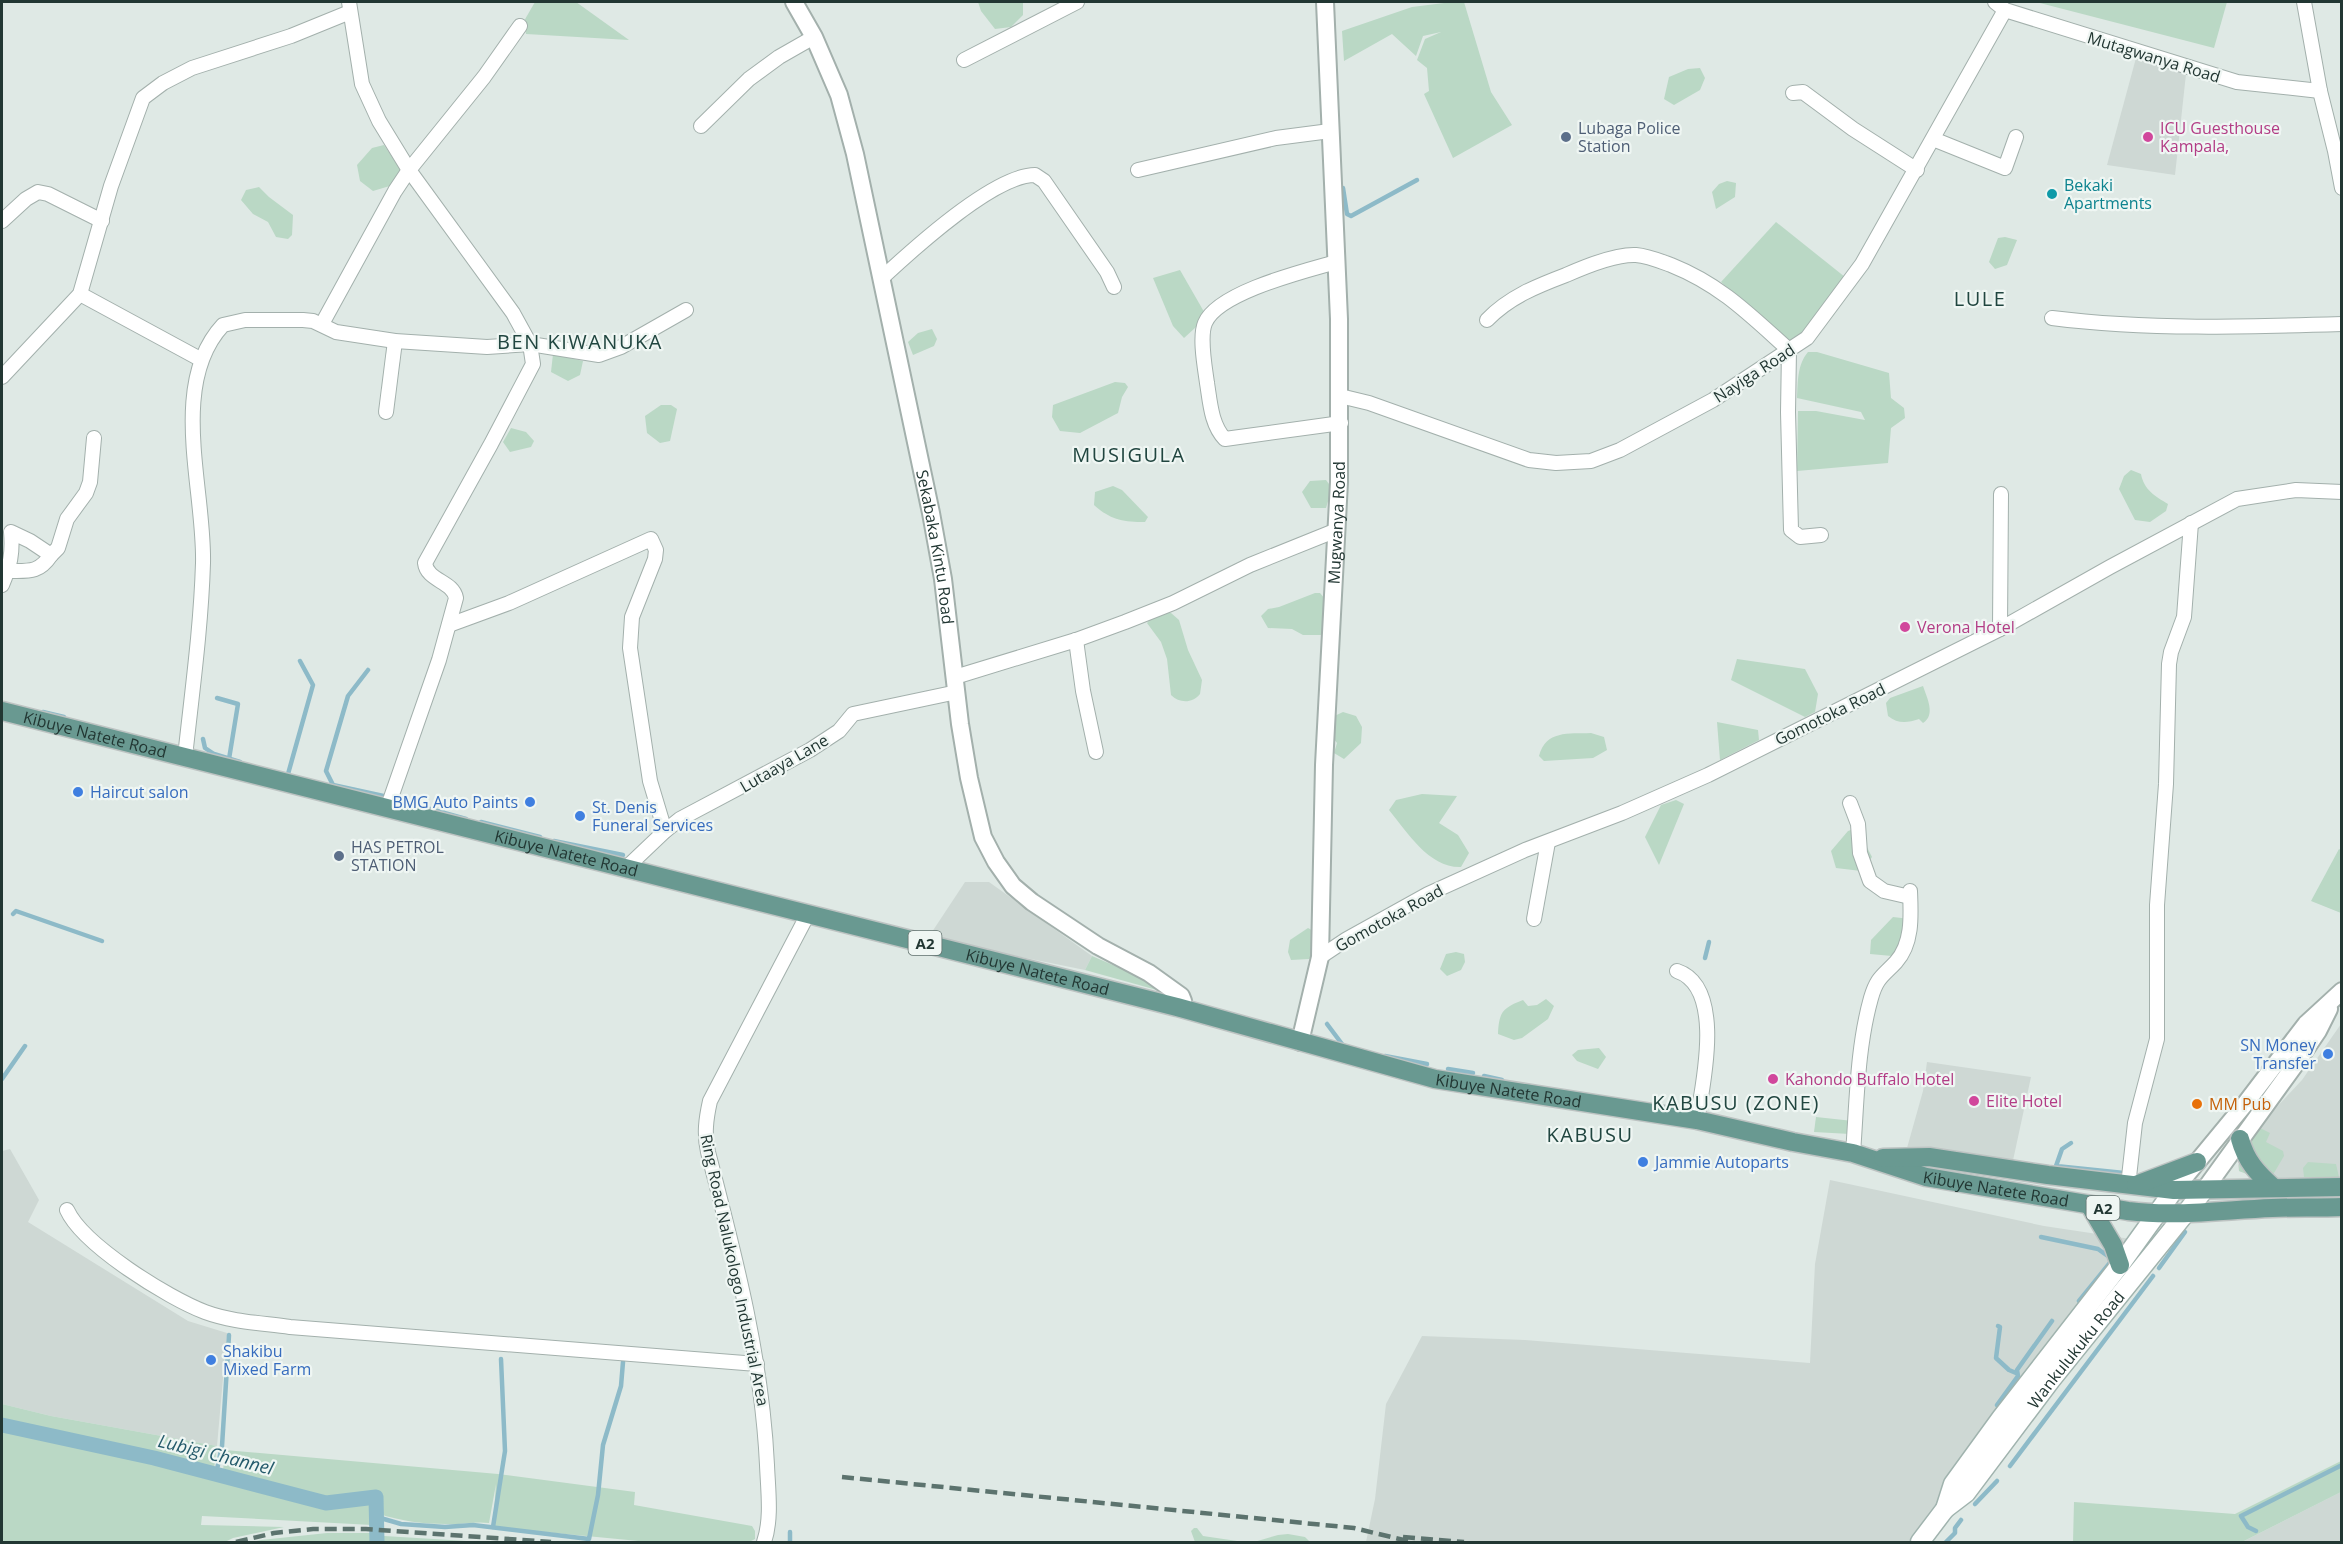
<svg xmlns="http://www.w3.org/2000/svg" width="2343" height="1544" viewBox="0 0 2343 1544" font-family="'Open Sans',sans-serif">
<rect width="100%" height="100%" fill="#dfe9e5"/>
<g fill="#ced8d4">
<path d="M2136,58L2186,74L2175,175L2107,165Z"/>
<path d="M965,882H989L1092,956L1085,970L928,938Z"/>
<path d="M2341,1024V1177L2271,1178L2239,1171L2238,1165L2258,1127L2302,1080Z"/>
<path d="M1927,1062L2031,1077L2012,1165L1907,1148L1923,1091Z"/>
<path d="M10,1149L39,1200L28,1222L188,1321L227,1333L217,1446L51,1416L2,1404V1151Z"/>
<path d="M1830,1180L2044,1226L2137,1240L1909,1542H1366L1375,1499L1386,1404L1422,1336L1525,1340L1810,1363L1815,1264Z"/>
<path d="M2341,1492V1542H2242L2250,1538Z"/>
</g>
<g fill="#bad8c5">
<path d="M535,2H576L629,40L526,34L524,21Z"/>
<path d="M978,2H1023V15L1011,27L995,29L981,11Z"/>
<path d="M1452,2H1464L1491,92L1512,125L1453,158L1424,94L1429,91L1427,68L1417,60L1425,39L1441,32L1423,36L1416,56L1392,34L1344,61L1342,31L1412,7Z"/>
<path d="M2036,2H2227L2214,48Z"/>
<path d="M1700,68L1705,78L1700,90L1674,105L1664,99L1669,77L1688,69Z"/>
<path d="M384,145L403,173L393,185L373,191L360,181L357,165L372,148Z"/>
<path d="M1727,181L1736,183L1735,197L1716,209L1712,192L1719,184Z"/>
<path d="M259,187L269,197L293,215L292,235L288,239L276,237L268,222L253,214L241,200L246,190Z"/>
<path d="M1776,222L1850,281L1801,339L1789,343L1721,282Z"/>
<path d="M2005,237L2017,240L2007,265L1995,269L1989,262L1998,238Z"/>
<path d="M1180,270L1207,317L1184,338L1173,326L1153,278Z"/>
<path d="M932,329L937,339L934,346L913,355L908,342L918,333Z"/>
<path d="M1808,352H1817L1889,373L1891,398L1904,408L1905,418L1891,428L1888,463L1797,471L1798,411H1816L1865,420L1861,412L1797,398C1798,382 1797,365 1808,352Z"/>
<path d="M553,354L583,361L580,375L568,381L551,372Z"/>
<path d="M1115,382L1125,383L1128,387L1122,397L1118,413L1080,433L1060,431L1052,417L1053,405Z"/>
<path d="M661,405H671L677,409L670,441L660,443L647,433L645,416Z"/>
<path d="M511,428L526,432L534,441L531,447L510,452L503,442Z"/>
<path d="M2131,470L2141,474C2144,490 2155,496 2168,504L2166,511L2150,522L2135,520L2119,489L2124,476Z"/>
<path d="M1326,480L1332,488L1326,508H1311L1302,492L1310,481Z"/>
<path d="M1113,486L1122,490L1148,517L1145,522C1122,522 1111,520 1094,505L1095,492Z"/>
<path d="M1315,593H1320L1325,599L1322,635H1303L1292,629L1268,628L1261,616L1268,609L1279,607Z"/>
<path d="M1166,613H1171L1179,620L1188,650L1202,680L1200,694C1192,704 1179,703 1171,695L1167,659L1161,642L1147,623L1153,616Z"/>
<path d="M1737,659L1805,669L1818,694L1815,712L1805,717L1731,680Z"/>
<path d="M1923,686C1927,698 1936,715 1923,723L1919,719C1907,723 1898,724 1888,716L1886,703L1890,698Z"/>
<path d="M1343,712L1356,716L1362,727L1361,743L1344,759L1334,753L1337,743L1326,729L1328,719Z"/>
<path d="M1717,722L1758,730L1759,740L1720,760Z"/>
<path d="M1591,733L1604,737L1607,750L1593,758L1544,761L1539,756C1546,730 1568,734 1591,733Z"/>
<path d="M1422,794L1457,796L1439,823L1458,835L1469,853L1461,867C1429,868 1408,833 1389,810L1396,800Z"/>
<path d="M1676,800L1684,804L1659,865L1645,837L1661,805Z"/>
<path d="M1857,828L1872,857L1861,871L1836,868L1831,851L1848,831Z"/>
<path d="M2339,849L2342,851L2341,913L2311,901Z"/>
<path d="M1893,917L1910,919L1905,943L1892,956L1870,954L1871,940Z"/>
<path d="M1308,928L1317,933L1318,948L1309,959L1291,960L1288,952L1290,940Z"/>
<path d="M1456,952L1464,954L1465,962L1461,970L1447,976L1440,969L1446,954Z"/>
<path d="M1092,956L1157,984L1164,992L1085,970Z"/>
<path d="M1546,999L1554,1006L1548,1019L1522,1038L1514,1040L1498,1034C1499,1011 1503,1008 1523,1000L1528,1006L1537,1005Z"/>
<path d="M1599,1048L1606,1057L1598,1069L1577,1061L1572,1055L1578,1050Z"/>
<path d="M1816,1117L1853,1121L1850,1134L1814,1132Z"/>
<path d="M2258,1127L2270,1133L2266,1142L2283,1151L2284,1156L2271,1178L2254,1177L2239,1171L2240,1152Z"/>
<path d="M2308,1162L2336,1164L2339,1177H2304L2303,1168Z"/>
<path d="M2,1404L51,1416L217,1446L214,1469L2,1421Z"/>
<path d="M2,1430L206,1474L322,1506L372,1501V1525L202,1516L201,1525L284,1527L233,1538L225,1542H2Z"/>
<path d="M225,1450L498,1474L635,1492L634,1505L752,1526L755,1531V1539L749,1542H649L493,1527L496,1484L489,1523C474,1521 461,1525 446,1524C423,1524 402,1521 379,1514L378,1494L325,1499L298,1493L223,1471Z"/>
<path d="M2341,1461V1492L2242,1542H2073L2074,1502L2235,1514Z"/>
<path d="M1194,1528H1197L1203,1536L1244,1542H1195L1191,1531Z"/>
<path d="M327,1533H371V1542H252L261,1540Z"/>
<path d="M1288,1534L1305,1537L1310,1542H1254L1278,1535Z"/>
<path d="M384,1536L483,1542H383Z"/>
</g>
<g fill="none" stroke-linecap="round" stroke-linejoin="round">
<g stroke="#8dbac8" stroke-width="4.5">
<path d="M1343,188L1347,214L1351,216L1417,180"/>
<path d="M368,670L348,696L326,771L333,785L388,797"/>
<path d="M217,698L238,704L229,759"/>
<path d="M43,712L64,717"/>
<path d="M203,739L205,748L214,754L240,762"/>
<path d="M288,774L313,685L300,661"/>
<path d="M410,803L422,806"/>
<path d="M430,809L466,819"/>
<path d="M481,822L540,837"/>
<path d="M554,841L623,855"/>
<path d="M13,914L16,911L102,941"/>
<path d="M1705,958L1709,942"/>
<path d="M1327,1024L1342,1044"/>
<path d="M1385,1056L1427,1064"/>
<path d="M1448,1069L1473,1073"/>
<path d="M1484,1076L1502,1080"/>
<path d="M2,1079L25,1046"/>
<path d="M2071,1143L2062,1149L2056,1166L2124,1173"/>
<path d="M2041,1237L2098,1249L2112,1259"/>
<path d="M2159,1268L2185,1232"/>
<path d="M2079,1301L2113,1259"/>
<path d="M1998,1326L2000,1327L1996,1358L2009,1370L2016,1373"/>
<path d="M2001,1410L1997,1405L2018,1376L2017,1370L2052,1321"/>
<path d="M2010,1466L2153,1276"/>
<path d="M216,1474L222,1446L229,1335"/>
<path d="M1975,1504L1997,1481"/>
<path d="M377,1517L401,1524L445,1527L473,1525L589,1539L598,1495L603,1445L621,1386L623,1362"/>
<path d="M493,1527L505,1451L501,1359"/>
<path d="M2256,1531L2248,1527L2241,1516L2342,1465"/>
<path d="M790,1532V1542"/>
<path d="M1946,1542L1955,1533V1528L1961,1520"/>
</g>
<path stroke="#8dbac8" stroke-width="15" d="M2,1425L154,1458L326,1503L376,1497L377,1542"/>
<g stroke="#a3b0ac" stroke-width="16">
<g id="minor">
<path d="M349,2L362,84L379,121L409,170L513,313L530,344L533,364L491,444L425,563C427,581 453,581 456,598L439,660L387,809"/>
<path d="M1995,2L2005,10L2237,82L2320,91"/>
<path d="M2304,2L2320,91L2335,151L2342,188"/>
<path d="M964,60L1077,2"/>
<path d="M1793,93L1803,92L1853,129L1917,170"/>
<path d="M701,126L749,79L779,57L814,37"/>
<path d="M1933,139L2005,168L2016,137"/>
<path d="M1138,170L1276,138L1330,131"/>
<path d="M2,221L26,199L38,192L48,194L102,221"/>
<path d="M1336,262C1305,271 1218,292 1205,323C1199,337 1205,368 1207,383C1210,401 1211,425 1225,439L1341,423"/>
<path d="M882,278C912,250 994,175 1035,175L1044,181L1107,272L1114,287"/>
<path d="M80,294L200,359"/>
<path d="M2052,318C2147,330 2246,327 2342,324"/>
<path d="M1487,320C1509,297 1537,286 1566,275C1584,267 1616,254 1636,255C1648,256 1660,261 1671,265C1721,285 1750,315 1789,350L1788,412L1791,530L1800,537L1821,535"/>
<path d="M322,324L395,191L409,170L484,77L520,26"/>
<path d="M2,377L80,294L111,186L143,98L163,83L192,68L291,36L350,12"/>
<path d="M1340,396L1369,403L1529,460L1556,463L1591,461L1620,450L1713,400L1807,338L1862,264L2005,10"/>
<path d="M386,412L395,341"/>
<path d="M51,555L58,548L67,519L86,493L90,482L94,438"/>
<path d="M2,585C10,566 13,553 11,532L30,541L51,555C39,573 29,571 9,571"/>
<path d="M449,625L509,603L651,539L656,550L655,559L632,617L630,648L650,781L665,831"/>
<path d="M2000,629L2001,494"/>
<path d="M1076,640L1083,691L1096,752"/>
<path d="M955,677L1076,640L1125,622L1173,603L1250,565L1337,530"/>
<path d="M185,757C192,692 201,628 203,563C205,490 168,384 223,325L245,320H303L313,321L336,332L395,341L487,347L530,344L599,355L621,347L686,310"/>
<path d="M1850,803L1858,824L1860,853L1870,881L1884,891L1910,897"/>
<path d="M625,869L665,831L680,819L810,750L839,731L853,714L957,692"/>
<path d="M1534,919L1548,842"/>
<path d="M1320,957L1347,939L1428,894L1525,850L1622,813L1708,775L2000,629L2110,567L2237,499L2296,490L2342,492"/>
<path d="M1677,971C1725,987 1703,1084 1697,1120"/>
<path d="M1853,1153C1857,1101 1857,1048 1871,998C1877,977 1883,976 1896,962C1913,943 1911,915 1910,891"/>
<path d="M2128,1186L2135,1123L2157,1039V905L2166,784L2169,664L2171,652L2184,617L2191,523"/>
<path d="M67,1210C83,1245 168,1298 205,1312C232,1322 262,1323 290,1327L757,1364"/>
<path d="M764,1542C772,1519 768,1490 767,1465C762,1358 735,1256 708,1152C704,1134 706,1119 710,1101L808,914"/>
</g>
</g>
<g stroke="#a3b0ac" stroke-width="20">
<g id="tertiary">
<path id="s1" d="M794,2L814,37L839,95L855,154L931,513L943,579L960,724L969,778L983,837L996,862L1013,886L1032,902L1098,946L1149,973L1181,996L1183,1001L1177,1007"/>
<path id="s2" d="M1300,1042L1320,957L1324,765L1339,482V319L1325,2"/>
<path d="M2205,1189L2297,1062L2318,1031L2329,1009"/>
<path d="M2174,1190L2245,1104L2306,1024L2342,991"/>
</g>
</g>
<g stroke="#a0b3ae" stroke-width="21">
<g id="secondary">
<path id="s3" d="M1945,1509L1966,1493L2051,1380L2205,1189"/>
<path d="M1920,1542L1945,1509L1953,1484L2001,1418L2120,1265L2174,1190"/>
</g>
</g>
<g stroke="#bdc3c2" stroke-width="21">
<g id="primary">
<path id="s4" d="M2,711L1177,1007L1435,1079L1697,1120L1793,1142L1853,1153L1926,1177L2128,1211C2176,1217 2223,1210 2272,1208C2295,1207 2318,1208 2342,1207"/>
<path d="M2240,1139C2246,1161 2257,1173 2274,1188"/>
<path d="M1883,1158L1929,1157L2048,1175L2174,1190L2342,1187"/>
<path d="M2136,1185L2197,1162"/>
<path d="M2090,1206L2113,1245L2120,1265"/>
</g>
</g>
<use href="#minor" stroke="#fff" stroke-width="14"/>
<use href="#tertiary" stroke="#fff" stroke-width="16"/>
<use href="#secondary" stroke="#fff" stroke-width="18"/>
<use href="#primary" stroke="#699991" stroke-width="18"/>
<g stroke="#5c736e" stroke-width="4.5" stroke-dasharray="12 6" stroke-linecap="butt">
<path d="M842,1477L1354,1528L1412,1542"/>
<path d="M1403,1537L1464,1542"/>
<path d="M236,1542L274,1533L313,1529H366L551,1542"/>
</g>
</g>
<g fill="#5c6f8a" stroke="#eff6f3" stroke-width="2">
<circle cx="1566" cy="137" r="6"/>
<circle cx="339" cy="856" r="6"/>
</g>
<g fill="#d1479c" stroke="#eff6f3" stroke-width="2">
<circle cx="2148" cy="137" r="6"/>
<circle cx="1905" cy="627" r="6"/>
<circle cx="1773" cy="1079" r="6"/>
<circle cx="1974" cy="1101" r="6"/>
</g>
<circle fill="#0f9aa8" stroke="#eff6f3" stroke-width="2" cx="2052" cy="194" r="6"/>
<g fill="#3f7fe0" stroke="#eff6f3" stroke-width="2">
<circle cx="78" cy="792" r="6"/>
<circle cx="530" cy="802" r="6"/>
<circle cx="580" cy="816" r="6"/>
<circle cx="2328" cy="1054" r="6"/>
<circle cx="1643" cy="1162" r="6"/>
<circle cx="211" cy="1360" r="6"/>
</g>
<circle fill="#e8710a" stroke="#eff6f3" stroke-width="2" cx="2197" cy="1104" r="6"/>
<g text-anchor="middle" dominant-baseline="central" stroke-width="4.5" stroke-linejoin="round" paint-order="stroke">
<g fill="#eff6f3" stroke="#60706d" stroke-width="1.5">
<rect x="908.5" y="931" width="33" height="24" rx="4.5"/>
<rect x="2086.5" y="1196" width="33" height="24" rx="4.5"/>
</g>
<g font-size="15" font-weight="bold" fill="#223733">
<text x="925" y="943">A2</text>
<text x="2103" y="1208">A2</text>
</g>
<g font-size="16" fill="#223733" stroke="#eff6f3">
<text transform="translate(2154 57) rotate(17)">Mutagwanya Road</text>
<text transform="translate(1754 373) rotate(-33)">Nayiga Road</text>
<text stroke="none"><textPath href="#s2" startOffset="522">Mugwanya Road</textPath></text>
<text stroke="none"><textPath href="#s1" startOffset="566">Sekabaka Kintu Road</textPath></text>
<text transform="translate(1830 714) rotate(-26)">Gomotoka Road</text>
<text stroke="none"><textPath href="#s4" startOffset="96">Kibuye Natete Road</textPath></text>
<text transform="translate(784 763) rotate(-30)">Lutaaya Lane</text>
<text stroke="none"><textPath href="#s4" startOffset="582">Kibuye Natete Road</textPath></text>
<text transform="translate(1389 918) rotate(-29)">Gomotoka Road</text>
<text stroke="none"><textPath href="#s4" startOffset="1068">Kibuye Natete Road</textPath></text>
<text stroke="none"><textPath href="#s4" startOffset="1554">Kibuye Natete Road</textPath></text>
<text stroke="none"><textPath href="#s4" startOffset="2052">Kibuye Natete Road</textPath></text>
<text transform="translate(735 1270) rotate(78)">Ring Road Nalukologo Industrial Area</text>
<text stroke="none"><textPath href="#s3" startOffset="207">Wankulukuku Road</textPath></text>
</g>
<g font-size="16" fill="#4e5e75" stroke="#eff6f3" text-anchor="start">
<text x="1578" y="128">Lubaga Police<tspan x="1578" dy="18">Station</tspan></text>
<text x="351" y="847">HAS PETROL<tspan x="351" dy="18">STATION</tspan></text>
</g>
<g font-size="16" fill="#b23c85" stroke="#eff6f3" text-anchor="start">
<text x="2160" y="128">ICU Guesthouse<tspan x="2160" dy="18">Kampala,</tspan></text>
<text x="1917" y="627">Verona Hotel</text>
<text x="1785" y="1079">Kahondo Buffalo Hotel</text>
<text x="1986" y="1101">Elite Hotel</text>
</g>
<g font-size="16" fill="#0d838f" stroke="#eff6f3" text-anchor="start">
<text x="2064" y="185">Bekaki<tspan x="2064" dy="18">Apartments</tspan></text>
</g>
<g font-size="16" fill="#366cbe" stroke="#eff6f3" text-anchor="start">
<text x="90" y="792">Haircut salon</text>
<text x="518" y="802" text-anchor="end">BMG Auto Paints</text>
<text x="592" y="807">St. Denis<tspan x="592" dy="18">Funeral Services</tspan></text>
<text x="2316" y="1045" text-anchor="end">SN Money<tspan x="2316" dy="18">Transfer</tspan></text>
<text x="1655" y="1162">Jammie Autoparts</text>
<text x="223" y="1351">Shakibu<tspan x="223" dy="18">Mixed Farm</tspan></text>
</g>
<g font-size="16" fill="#c56008" stroke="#eff6f3" text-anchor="start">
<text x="2209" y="1104">MM Pub</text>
</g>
<g font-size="18" font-style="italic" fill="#245a6b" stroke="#eff6f3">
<text transform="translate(216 1454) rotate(14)">Lubigi Channel</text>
</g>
<g font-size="20" letter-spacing="1.5" fill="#214640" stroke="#eff6f3">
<text x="1980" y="298">LULE</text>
<text x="580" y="341">BEN KIWANUKA</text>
<text x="1129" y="454">MUSIGULA</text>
<text x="1736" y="1102">KABUSU (ZONE)</text>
<text x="1590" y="1134">KABUSU</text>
</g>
</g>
<rect width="2343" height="1544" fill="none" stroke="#223733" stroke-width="6"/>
</svg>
